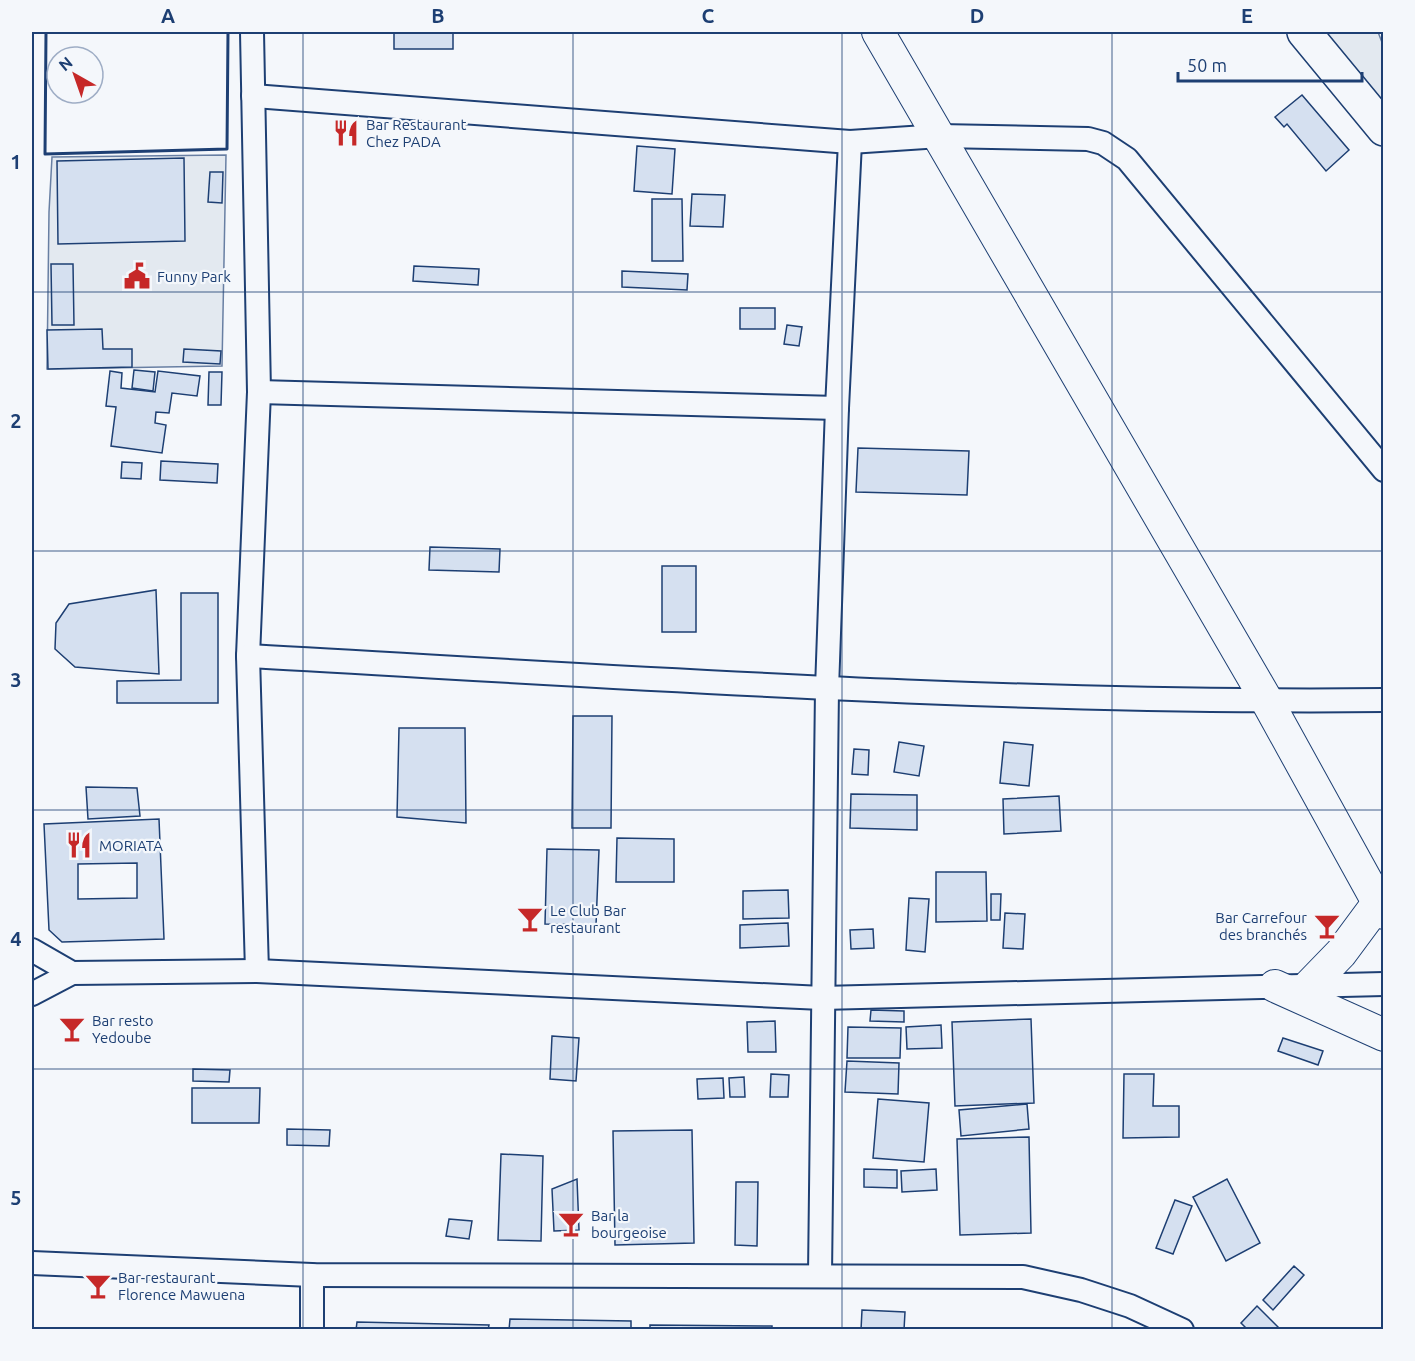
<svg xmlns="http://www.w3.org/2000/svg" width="1415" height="1361" viewBox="0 0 1415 1361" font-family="Ubuntu,sans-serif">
<rect width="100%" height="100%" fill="#f4f7fb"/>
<g fill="#e3e9f0" stroke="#687fa3" stroke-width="1.5">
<path d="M1322,32H1378L1383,45V103Z"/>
<path d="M226,155L222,366L47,369L49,212L52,157Z"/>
</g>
<g fill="#d5e0f0" stroke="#1d3f73" stroke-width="1.5" fill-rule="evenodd">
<rect x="394" y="32" width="59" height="17"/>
<path d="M1302,95L1349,150L1326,171L1287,124L1284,127L1275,117Z"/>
<path d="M637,146L675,149L672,194L634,191Z"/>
<path d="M184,158L185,241L58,244L57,161Z"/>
<path d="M210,172H223L222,203L208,202Z"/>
<path d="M692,194L725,195L723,227L690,226Z"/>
<path d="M652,199H682L683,261H652Z"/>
<path d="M51,264H73L74,325H52Z"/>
<path d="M414,266L479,269L478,285L413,281Z"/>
<path d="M622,271L688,274L687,290L622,287Z"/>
<rect x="740" y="308" width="35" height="21"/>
<path d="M787,325L802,327L799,346L784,344Z"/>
<path d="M102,329L103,349H132V367L48,369L47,330Z"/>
<path d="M184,349L221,351L220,364L183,362Z"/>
<path d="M134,370L155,372L153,391L132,388Z"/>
<path d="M110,371L122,373L121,388L155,392L158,371L200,376L197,396L172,393L169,413L156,412L155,423L166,425L162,453L111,446L116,407L106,406Z"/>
<path d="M209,372H222L221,405H208Z"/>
<path d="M858,448L969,451L967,495L856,492Z"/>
<path d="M161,461L218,464L217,483L160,480Z"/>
<path d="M122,462L142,463L141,479L121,478Z"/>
<path d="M430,547L500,549L499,572L429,570Z"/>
<rect x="662" y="566" width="34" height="66"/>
<path d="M156,590L159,674L75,667L55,649L56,623L69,604Z"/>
<path d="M181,593H218V703H117V681L181,680Z"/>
<path d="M573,716H612L611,828H572Z"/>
<path d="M399,728H465L466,823L397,817Z"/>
<path d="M899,742L924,746L919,776L894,772Z"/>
<path d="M1004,742L1033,745L1029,786L1000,783Z"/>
<path d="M854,749L869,750L868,775L852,774Z"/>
<path d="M86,787L137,788L140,816L88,819Z"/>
<path d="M851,794L917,795V830L850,828Z"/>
<path d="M1059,796L1061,831L1004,834L1003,799Z"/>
<path d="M159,819L164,939L62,942L49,930L44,824ZM137,863V898L78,899V864Z"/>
<path d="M617,838L674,839V882H616Z"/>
<path d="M547,849L599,850L596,925L545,924Z"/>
<path d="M936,872H986L987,921L936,922Z"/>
<path d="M788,890L789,918L743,919V891Z"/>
<path d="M991,894H1001L1000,920H991Z"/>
<path d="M909,898L929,899L925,952L906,950Z"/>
<path d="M1005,913L1025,914L1023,949L1003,948Z"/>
<path d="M788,923L789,946L740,948V925Z"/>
<path d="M873,929L874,948L851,949L850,930Z"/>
<path d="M871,1010L904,1011V1022L870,1021Z"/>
<path d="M1031,1019L1034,1103L955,1106L952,1022Z"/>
<path d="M775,1021L776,1052H748L747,1022Z"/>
<path d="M941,1025L942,1048L907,1049L906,1027Z"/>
<path d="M848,1027L901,1028L900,1058H847Z"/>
<path d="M552,1036L579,1038L576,1081L550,1079Z"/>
<path d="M1283,1038L1323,1051L1318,1065L1278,1051Z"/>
<path d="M847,1061L899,1063L898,1094L845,1092Z"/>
<path d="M193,1069L230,1070L229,1082L193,1081Z"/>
<path d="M771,1074L789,1075L788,1097H770Z"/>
<path d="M1124,1074H1154L1153,1106H1179V1137L1123,1138Z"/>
<path d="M744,1077L745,1097H730L729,1078Z"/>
<path d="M723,1078L724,1098L698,1099L697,1079Z"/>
<path d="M192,1088H260L259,1123H192Z"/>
<path d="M878,1099L929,1103L924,1162L873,1158Z"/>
<path d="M1027,1104L1029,1129L961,1136L959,1110Z"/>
<path d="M287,1129L330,1130L329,1146L287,1145Z"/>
<path d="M692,1130L694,1243L615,1245L613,1131Z"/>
<path d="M1029,1137L1031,1233L960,1235L957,1139Z"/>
<path d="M501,1154L543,1156L541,1241L498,1240Z"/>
<path d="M864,1169L897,1170V1188L864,1187Z"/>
<path d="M936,1169L937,1190L902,1192L901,1171Z"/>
<path d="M577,1179L579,1230L554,1231L552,1189Z"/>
<path d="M1227,1179L1260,1243L1226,1261L1193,1197Z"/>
<path d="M736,1182H758L757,1246L735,1245Z"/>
<path d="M1175,1200L1192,1206L1173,1254L1156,1248Z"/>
<path d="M449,1219L472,1221L469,1239L446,1236Z"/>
<path d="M1294,1266L1304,1275L1273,1310L1263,1300Z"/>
<path d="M1257,1306L1281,1330H1248L1241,1323Z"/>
<path d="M862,1310L905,1312L904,1330H861Z"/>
<path d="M510,1319L631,1321V1330H509Z"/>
<path d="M357,1322L489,1325L488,1330H356Z"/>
<path d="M650,1325L772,1326V1330H650Z"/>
</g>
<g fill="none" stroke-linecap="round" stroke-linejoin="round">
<g stroke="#1d3f73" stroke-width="26">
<g id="street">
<path d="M252,32L259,392L248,656L257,971"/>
<path d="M253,96L850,142L940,136L1088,139L1103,143L1127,159L1384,470"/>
<path d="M259,392L837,408"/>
<path d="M248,656C626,677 1005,704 1384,700"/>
<path d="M32,950L72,973"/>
<path d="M32,994L72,973L257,971L822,998L1384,984"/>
<path d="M32,1263L312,1275L1023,1277L1081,1290L1130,1306L1182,1330"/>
<path d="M820,1275L827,689L837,408L850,142"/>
<path d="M312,1330V1275"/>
</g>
</g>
<g stroke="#1d3f73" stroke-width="34">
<g id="secondary">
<path d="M878,32L1267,701L1384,913"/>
<path d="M1310,985L1341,953L1378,903"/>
<path d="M1275,986L1384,1035"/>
</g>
</g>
<g stroke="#1d3f73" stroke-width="36">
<path id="primary" d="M1304,32L1384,129"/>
</g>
<use href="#street" stroke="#f4f7fb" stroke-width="22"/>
<use href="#secondary" stroke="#f4f7fb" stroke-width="32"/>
<use href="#primary" stroke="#f4f7fb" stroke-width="33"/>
<path stroke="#1d3f73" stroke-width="3" d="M46,32L45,154L227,149L228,32"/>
</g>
<path fill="none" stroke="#1d3f73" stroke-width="1.5" stroke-opacity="0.55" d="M303,32V1330M573,32V1330M842,32V1330M1112,32V1330M32,292H1384M32,551H1384M32,810H1384M32,1069H1384"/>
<defs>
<g id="restaurant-bare" transform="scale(2.07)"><path d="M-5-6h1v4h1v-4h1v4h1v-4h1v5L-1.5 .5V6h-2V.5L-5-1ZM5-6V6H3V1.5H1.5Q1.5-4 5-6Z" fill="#c62828" stroke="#f4f7fb" stroke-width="2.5" paint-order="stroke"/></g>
<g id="civic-bare" transform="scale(2.07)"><path d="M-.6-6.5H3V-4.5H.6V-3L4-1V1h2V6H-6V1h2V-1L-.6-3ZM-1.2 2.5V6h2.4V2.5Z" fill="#c62828" stroke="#f4f7fb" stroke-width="2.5" paint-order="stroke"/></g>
<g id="bar-bare" transform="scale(2.07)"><path d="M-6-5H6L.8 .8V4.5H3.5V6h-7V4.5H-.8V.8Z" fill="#c62828" stroke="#f4f7fb" stroke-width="2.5" paint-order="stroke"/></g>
</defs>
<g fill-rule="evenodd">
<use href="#restaurant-bare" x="346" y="133"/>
<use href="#civic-bare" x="137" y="276"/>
<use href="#restaurant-bare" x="79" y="845"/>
<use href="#bar-bare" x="530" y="919"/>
<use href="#bar-bare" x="1327" y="926"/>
<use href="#bar-bare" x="72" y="1029"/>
<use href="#bar-bare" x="571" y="1224"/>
<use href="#bar-bare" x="98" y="1286"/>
</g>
<g text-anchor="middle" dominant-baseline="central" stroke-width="4.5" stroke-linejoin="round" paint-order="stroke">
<g font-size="15" fill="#1d3f73" stroke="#f4f7fb" text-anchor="start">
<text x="366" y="124">Bar Restaurant<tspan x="366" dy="17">Chez PADA</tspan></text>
<text x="157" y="276">Funny Park</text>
<text x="99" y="845">MORIATA</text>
<text x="550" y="910">Le Club Bar<tspan x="550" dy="17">restaurant</tspan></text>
<text x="1307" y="917" text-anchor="end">Bar Carrefour<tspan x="1307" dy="17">des branchés</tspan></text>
<text x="92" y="1020">Bar resto<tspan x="92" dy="17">Yedoube</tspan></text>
<text x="591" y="1215">Bar la<tspan x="591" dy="17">bourgeoise</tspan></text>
<text x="118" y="1277">Bar-restaurant<tspan x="118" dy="17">Florence Mawuena</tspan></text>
</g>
</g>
<rect width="1415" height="1361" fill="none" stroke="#f4f7fb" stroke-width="66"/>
<g transform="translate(75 75) rotate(320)"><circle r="28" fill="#f4f7fb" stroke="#9eadc5" stroke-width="1.5"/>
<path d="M0-4.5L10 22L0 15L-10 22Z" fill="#c62828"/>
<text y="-9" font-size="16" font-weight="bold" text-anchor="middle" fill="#1d3f73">N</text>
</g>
<path d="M1178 72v9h184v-9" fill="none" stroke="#1d3f73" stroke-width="3"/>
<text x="1187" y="72" font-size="18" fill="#1d3f73" stroke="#f4f7fb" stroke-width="4.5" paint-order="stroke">50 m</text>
<rect x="33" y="33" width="1349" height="1295" fill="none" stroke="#1d3f73" stroke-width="2"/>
<g font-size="20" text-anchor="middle" font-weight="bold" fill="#1d3f73">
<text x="168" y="23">A</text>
<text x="438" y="23">B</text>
<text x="708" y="23">C</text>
<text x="977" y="23">D</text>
<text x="1247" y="23">E</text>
<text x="16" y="169">1</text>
<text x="16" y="428">2</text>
<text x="16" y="687">3</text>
<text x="16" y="946">4</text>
<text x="16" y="1205">5</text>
</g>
</svg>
